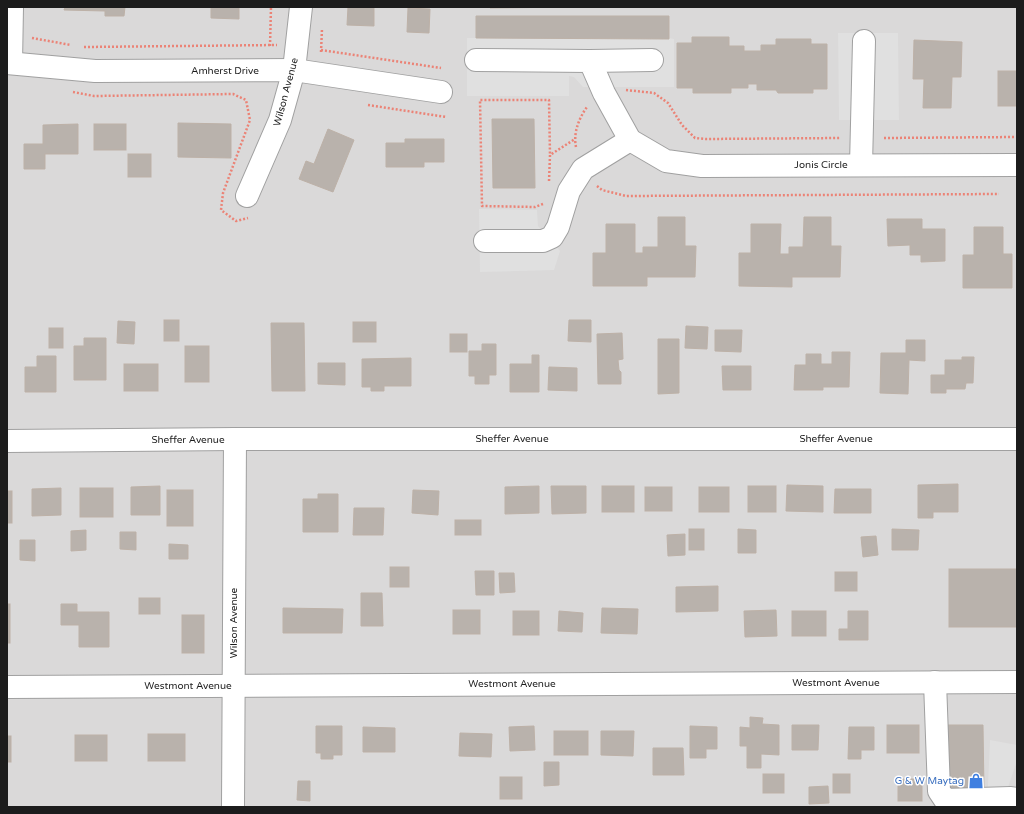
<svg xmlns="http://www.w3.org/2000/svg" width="1024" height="814" viewBox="0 0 1024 814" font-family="'Varela Round',sans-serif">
<rect width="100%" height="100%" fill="#edeae3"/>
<rect fill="#dad9d9" x="7" y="7" width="1010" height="800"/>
<g fill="#e0e0e0">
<path d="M476,16H669V38L674,39V87H583L574,77L569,76V96H467V38H476Z"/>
<path d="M838,33H898L899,120H839Z"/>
<path d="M479,209L537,210L538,226L560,251L554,270L480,272Z"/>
<path d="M990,740L1017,745V761L1002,805H987Z"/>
</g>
<g fill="#b9b2ac" stroke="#bdb1a7">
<path d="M65,7H125L124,16H105V11L64,10Z"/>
<path d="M211,7H239V19L211,18Z"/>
<path d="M348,7H374V26L347,25Z"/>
<path d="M490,7H577L490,8Z"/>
<path d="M408,8L430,9L429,33L407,32Z"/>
<path d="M476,16H669V39L476,38Z"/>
<path d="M692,37H729V46H744V51H761V45H776V39H811V44H827V89H813V93H778L776,90H757V84H748V88H731V93H693V88H677V43H692Z"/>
<path d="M914,40L962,42L961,77H952L951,108H923L924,79H913Z"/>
<rect x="998" y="71" width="19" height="35"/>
<path d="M492,119H534L535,188H493Z"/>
<path d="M178,123L231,124V158L178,157Z"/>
<path d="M78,124V154H45V169H24V144H43V125Z"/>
<rect x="94" y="124" width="32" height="26"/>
<path d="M328,129L354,140L333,192L299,179L306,161L314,164Z"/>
<path d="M405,139H444V162H424V167H386V143H405Z"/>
<rect x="128" y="154" width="23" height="23"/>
<path d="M658,217H685V246H696L695,277H647V286H593V253H606V224H635V253H643V247H658Z"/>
<path d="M804,217H831V246H841L840,277H792V287L739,286V253H751V224H781L780,254H789V247H803Z"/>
<path d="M887,219H922V229H945V261L921,262V255H910V245L888,246Z"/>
<path d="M974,227H1003V254H1012V288H963V255H974Z"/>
<rect x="164" y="320" width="15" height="21"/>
<path d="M569,320H591V342L568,341Z"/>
<path d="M118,321L135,322L134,344L117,343Z"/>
<rect x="353" y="322" width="23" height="20"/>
<path d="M271,323H304L305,391H272Z"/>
<path d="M686,326L708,327L707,349L685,348Z"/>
<rect x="49" y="328" width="14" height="20"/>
<path d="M715,330H742L741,352L715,351Z"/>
<path d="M622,333L623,359L618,360L619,370L621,372V384H598L597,334Z"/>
<rect x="450" y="334" width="17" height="18"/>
<path d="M84,338H106V380H74V346H84Z"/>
<path d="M658,339H679V393L658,394Z"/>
<path d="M906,340H925V361L909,360L908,394L880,393L881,353H906Z"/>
<path d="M482,344H496V375H489V384H475V376H469V351H482Z"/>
<rect x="185" y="346" width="24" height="36"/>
<path d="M832,352H850L849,387H823V390H794L795,365H806V354H821V364H832Z"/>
<path d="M532,355H539V392H510V364H532Z"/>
<path d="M37,356H56V392H25V367H37Z"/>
<path d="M962,357H974L973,383H966L965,389H946V393H931V375H945V360H962Z"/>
<path d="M411,358V386H384V391H371V387H362V359Z"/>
<path d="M318,363H345V385L318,384Z"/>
<rect x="124" y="364" width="34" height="27"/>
<path d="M722,366H751V390H723Z"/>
<path d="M549,367L577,368V391L548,390Z"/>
<path d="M958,484V512H933V518H918V485Z"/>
<path d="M787,485L823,486V512L786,511Z"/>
<path d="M160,486V515H131V487Z"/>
<path d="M539,486V513L505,514V487Z"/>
<path d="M551,486H586V513L552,514Z"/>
<rect x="602" y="486" width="32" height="26"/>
<rect x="748" y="486" width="28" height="26"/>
<rect x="645" y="487" width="27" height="24"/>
<rect x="699" y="487" width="30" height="25"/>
<path d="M61,488V515L32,516V489Z"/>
<rect x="80" y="488" width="33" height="29"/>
<path d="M835,489H871V513H834Z"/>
<rect x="167" y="490" width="26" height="36"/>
<path d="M413,490L439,491L438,515L412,513Z"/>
<rect x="7" y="491" width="5" height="32"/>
<path d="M318,494H338V532H303V499H318Z"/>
<path d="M354,508H384L383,535H353Z"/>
<rect x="455" y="520" width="26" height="15"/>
<rect x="689" y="529" width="15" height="21"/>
<path d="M738,529L756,530V553H738Z"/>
<path d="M892,529L919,530L918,550H892Z"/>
<path d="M86,530V550L71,551V531Z"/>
<path d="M120,532H136V550L120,549Z"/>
<path d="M685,534V555L668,556L667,535Z"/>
<path d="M876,536L878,555L863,557L861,537Z"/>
<path d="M20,540H35V561L20,560Z"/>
<path d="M169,544L188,545V559H169Z"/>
<rect x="390" y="567" width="19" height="20"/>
<rect x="949" y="569" width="68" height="58"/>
<path d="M475,571H494V595H476Z"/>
<rect x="835" y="572" width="22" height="19"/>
<path d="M499,573H514L515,592L500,593Z"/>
<path d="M718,586V611L676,612V587Z"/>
<path d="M361,593H382L383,626H361Z"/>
<rect x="139" y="598" width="21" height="16"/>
<rect x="7" y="604" width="3" height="39"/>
<path d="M61,604H77V612H109V647H79V625H61Z"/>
<path d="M283,608L343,609L342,633H283Z"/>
<path d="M602,608L638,609L637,634L601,633Z"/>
<rect x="453" y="610" width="27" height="24"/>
<path d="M776,610L777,636L745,637L744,611Z"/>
<rect x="513" y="611" width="26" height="24"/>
<path d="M559,611L583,613L582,632L558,631Z"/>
<rect x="792" y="611" width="34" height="25"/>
<path d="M848,611H868V640H839V629H848Z"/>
<rect x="182" y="615" width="22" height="38"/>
<path d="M750,717L763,718L762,724L779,725V755L761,754V768H747V746H740V727L750,728Z"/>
<path d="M792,725H819L818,750H792Z"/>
<rect x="887" y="725" width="32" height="28"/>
<path d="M947,725H983L984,791H948Z"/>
<path d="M316,726H342V755H333V759H321V753H316Z"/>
<path d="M534,726L535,750L510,751L509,727Z"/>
<path d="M690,726L717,727V749H706V758H690Z"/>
<path d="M363,727L395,728V752H363Z"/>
<path d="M849,727H874V750H861V759H848Z"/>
<rect x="554" y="731" width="34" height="24"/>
<path d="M601,731H634L633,756L601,755Z"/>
<path d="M460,733L492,734L491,757L459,756Z"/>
<rect x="148" y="734" width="37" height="27"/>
<rect x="75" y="735" width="32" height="26"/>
<rect x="7" y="736" width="4" height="26"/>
<path d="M653,748H683L684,775H653Z"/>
<path d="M544,762H559V785L544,786Z"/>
<rect x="763" y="774" width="21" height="19"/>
<rect x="833" y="774" width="17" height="19"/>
<rect x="500" y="777" width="22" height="22"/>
<rect x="898" y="779" width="24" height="22"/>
<path d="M298,781H310V801L297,800Z"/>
<path d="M828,786L829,803L809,804V787Z"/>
</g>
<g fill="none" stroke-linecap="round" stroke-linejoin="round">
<g stroke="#a0a0a0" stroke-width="24">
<g id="minor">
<path d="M476,60L590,61L604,93L630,140L666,161L702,166L1017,165"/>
<path d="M590,61L652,60"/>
<path d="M7,63L95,71L294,70L441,92"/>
<path d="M11,63L12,7"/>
<path d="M861,165L864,41"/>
<path d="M247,196L280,120L294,70L301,7"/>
<path d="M485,241H543L552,237L558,227L569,191L583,169L630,140"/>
<path d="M7,441L235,439H1017"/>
<path d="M935,682L939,791L945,800L1011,798L1017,799"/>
<path d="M7,687L1017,682"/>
<path d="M233,807L235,439"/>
</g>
</g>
<g stroke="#eb8376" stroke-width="2.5" stroke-dasharray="2 2" stroke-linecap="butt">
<path d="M32,38L71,45"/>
<path d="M270,46L271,7"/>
<path d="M84,47L277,45"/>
<path d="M321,50L441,68"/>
<path d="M321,52L322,29"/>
<path d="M626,90L654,93L668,103L682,125L695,138L706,139L841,138"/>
<path d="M73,92L94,96L233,94L246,100L250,120L223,193L221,210L236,221L248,218"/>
<path d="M368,105L446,117"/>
<path d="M884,138L1017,137"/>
<path d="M576,147C573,133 579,118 587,107"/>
<path d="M549,181L550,155L575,139"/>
<path d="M597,186L602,190L626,196L999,194"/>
<path d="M543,204L535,207L482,206L480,100H549L550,155"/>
</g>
<use href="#minor" stroke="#fff" stroke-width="22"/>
</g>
<defs>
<g id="shop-bare" transform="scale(1.2)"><path d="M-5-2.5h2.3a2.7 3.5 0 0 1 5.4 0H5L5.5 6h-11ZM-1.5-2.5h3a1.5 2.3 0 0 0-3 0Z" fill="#3f7fe0" stroke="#fff" stroke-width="2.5" paint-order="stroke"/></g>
</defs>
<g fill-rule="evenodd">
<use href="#shop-bare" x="976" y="781"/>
</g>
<g text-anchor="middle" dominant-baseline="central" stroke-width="3" stroke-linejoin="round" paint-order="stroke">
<g font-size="10" fill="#1c1c1c" stroke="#fff">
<text x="225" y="71">Amherst Drive</text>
<text transform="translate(286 92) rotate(-75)">Wilson Avenue</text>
<text x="821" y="165">Jonis Circle</text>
<text x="512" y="439">Sheffer Avenue</text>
<text x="836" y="439">Sheffer Avenue</text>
<text x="188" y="440">Sheffer Avenue</text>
<text transform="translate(234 623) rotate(-90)">Wilson Avenue</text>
<text x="836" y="683">Westmont Avenue</text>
<text x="512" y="684">Westmont Avenue</text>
<text x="188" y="686">Westmont Avenue</text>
</g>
<g font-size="10" fill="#366cbe" stroke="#fff" text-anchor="end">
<text x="964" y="781">G &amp; W Maytag</text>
</g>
</g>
<rect width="1024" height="814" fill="none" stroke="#1c1c1c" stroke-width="16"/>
</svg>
